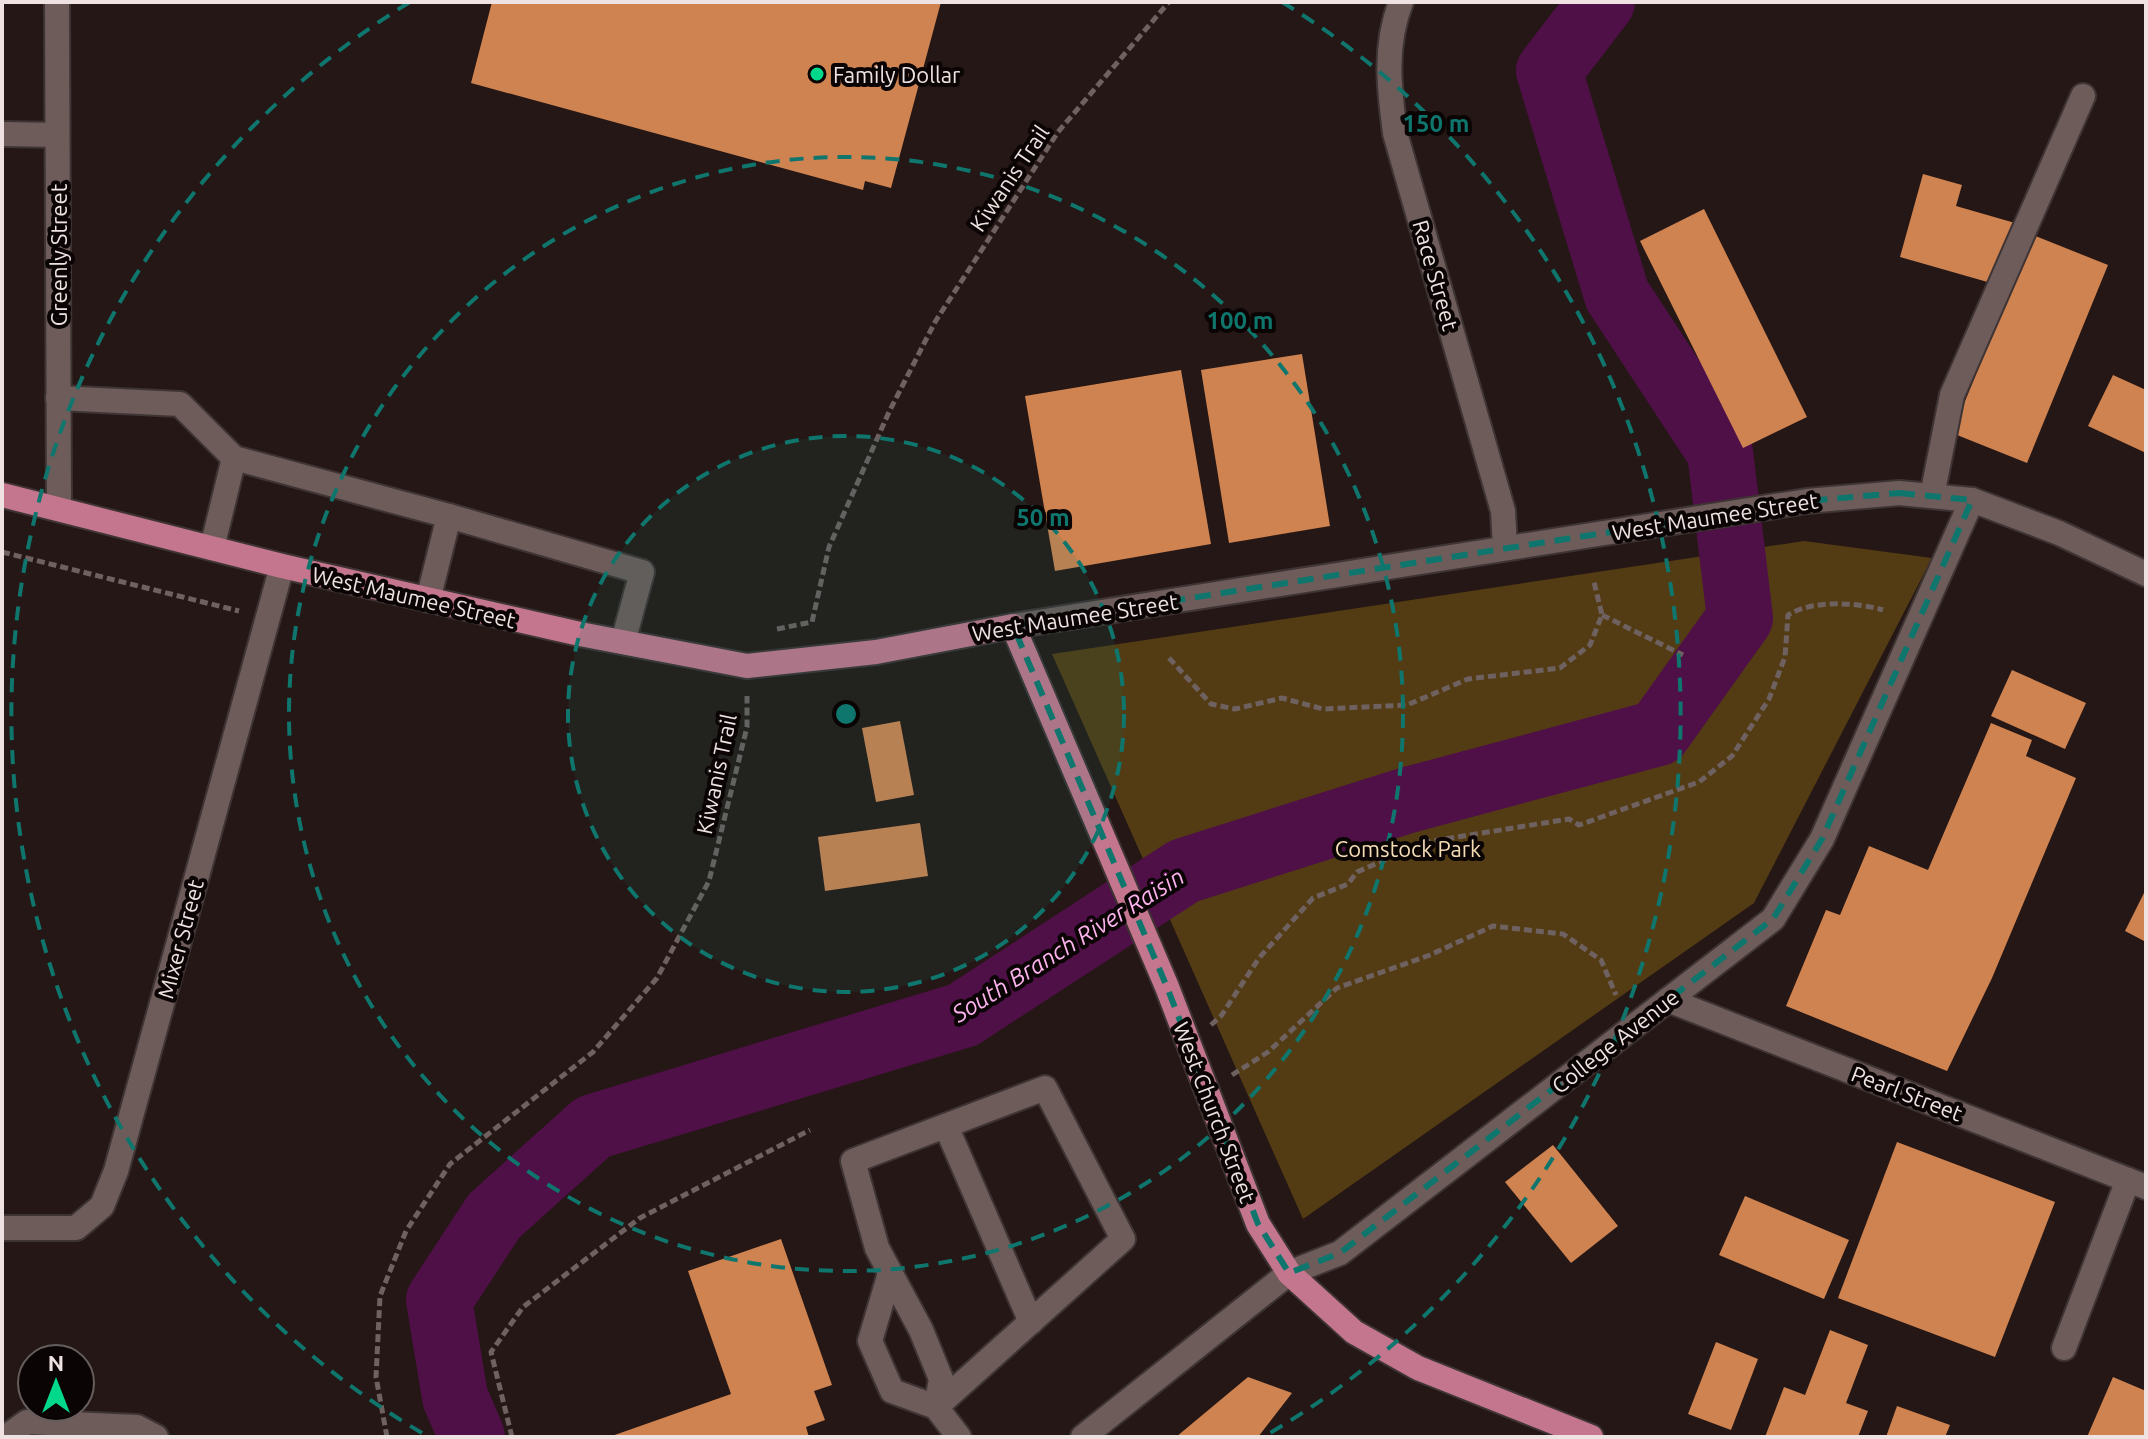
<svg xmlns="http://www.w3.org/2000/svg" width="2148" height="1439" viewBox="0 0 2148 1439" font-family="Ubuntu,sans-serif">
<rect width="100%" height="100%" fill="#251715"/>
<path fill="#533c13" d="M1804,541L1932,558L1754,903L1303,1219L1052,654Z"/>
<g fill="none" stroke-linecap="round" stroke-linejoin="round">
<path stroke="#4f1047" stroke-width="66" d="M472,1437L455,1397L439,1300L494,1216L593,1127L963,1015L1184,871L1408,800L1658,733L1740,618L1720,452L1617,295L1549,71L1602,2"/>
</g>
<g fill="#cf8351">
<path d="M492,2H941L891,188L865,181L863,190L471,83Z"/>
<path d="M1923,174L1962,185L1956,206L2015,223L1998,285L1900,257Z"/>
<path d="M1704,209L1807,417L1743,448L1640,241Z"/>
<path d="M2033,235L2108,265L2027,463L1952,433Z"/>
<path d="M1302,354L1330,526L1229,543L1201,370Z"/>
<path d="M1181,370L1211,544L1055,571L1025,396Z"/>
<path d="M2113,375L2146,390V453L2088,426Z"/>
<path d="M2012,670L2086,703L2065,749L1991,716Z"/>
<path d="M900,721L914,795L876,802L862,728Z"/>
<path d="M1991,723L2032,740L2026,756L2076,778L1992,978L1947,1071L1786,1006L1826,910L1840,915L1869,846L1928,870Z"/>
<path d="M920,823L928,876L825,891L818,837Z"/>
<path d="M2146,889V942L2125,931Z"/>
<path d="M1897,1142L2055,1202L1995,1357L1838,1298Z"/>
<path d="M1553,1145L1618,1226L1571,1263L1505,1182Z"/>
<path d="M1745,1196L1849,1240L1824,1299L1719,1255Z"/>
<path d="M781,1239L832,1385L814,1391L825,1420L806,1427L809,1437H609L731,1394L688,1271Z"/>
<path d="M1830,1330L1868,1345L1846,1403L1868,1411L1858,1437H1765L1784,1387L1805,1395Z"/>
<path d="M1716,1342L1758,1359L1731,1430L1688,1414Z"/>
<path d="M1248,1377L1292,1393L1258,1437H1176Z"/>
<path d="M2113,1377L2146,1391V1437H2087Z"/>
<path d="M1897,1406L1950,1425L1945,1437H1886Z"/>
</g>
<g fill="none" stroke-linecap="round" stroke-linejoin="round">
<g stroke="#3e3434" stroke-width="28">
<g id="minor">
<path d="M57,2L59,509"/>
<path d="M1401,2C1384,45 1389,88 1395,133L1503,511L1505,547"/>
<path d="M2,134L57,135"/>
<path d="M58,398L180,404L234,458"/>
<path d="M1932,496L1952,395L2083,96"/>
<path d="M212,548L234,458L449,516"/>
<path d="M428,600L449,516L642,572L623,642"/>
<path d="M1013,626L1807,501L1899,493L1972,500L2059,533L2146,574"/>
<path d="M1668,1000L2146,1187"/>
<path d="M946,1126L1031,1322"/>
<path d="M2,1228H76L102,1206L116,1171L282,566"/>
<path d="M890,1273L870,1341L892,1391L936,1407L1123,1239L1045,1088L853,1161L877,1248L921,1330L941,1379L936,1407L959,1437"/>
<path d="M2064,1348L2128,1180"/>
<path d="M6,1437L27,1422L137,1427L156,1437"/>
<path d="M1083,1437L1289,1273L1340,1253L1773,919L1822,839L1972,500"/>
</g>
</g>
<g stroke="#3e3434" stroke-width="28">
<path id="major" d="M2,495L282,566L580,634L747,666L876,652L1013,626L1167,987L1258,1224L1289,1273L1354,1332L1418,1368L1591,1437"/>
</g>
<g stroke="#6e6160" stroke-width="5" stroke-dasharray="8 4" stroke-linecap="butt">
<path d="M2,552L239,611"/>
<path d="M1602,615L1683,655"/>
<path d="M777,629L812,622L829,547L889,412L935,322L1058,132L1169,2"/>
<path d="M1169,658L1211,704L1235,709L1282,698L1323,709L1407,705L1468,679L1560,668L1590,645L1602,615L1594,582"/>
<path d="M1211,1025L1221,1016L1259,958L1313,898L1348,884L1357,872L1426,842L1569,819L1579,825L1699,782L1732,756L1769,699L1785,657L1788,615C1812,600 1856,602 1883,610"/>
<path d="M1232,1075L1268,1052L1337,988L1430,955L1493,926L1563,934L1601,960L1616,995"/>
<path d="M387,1437L376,1377L380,1296L406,1231L450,1164L593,1052L657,978L709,881L747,727V696"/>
<path d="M512,1437L491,1352L523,1307L640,1218L810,1130"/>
</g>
<use href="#minor" stroke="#6e5c5a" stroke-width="24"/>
<use href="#major" stroke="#c3768d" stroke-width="24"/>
</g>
<path fill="none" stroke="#0f766e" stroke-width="6" stroke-dasharray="16 10" stroke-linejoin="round" d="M1899,493L1972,500L1822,839L1773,919L1340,1253L1289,1273L1258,1224L1167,987L1013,626L1807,501Z"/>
<circle cx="846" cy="714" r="278" fill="#0f766e" fill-opacity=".12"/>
<g fill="none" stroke="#0f766e" stroke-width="4" stroke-dasharray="14 10">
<circle cx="846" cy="714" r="278"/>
<circle cx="846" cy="714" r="557"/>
<path d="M422 1433A835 835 0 0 1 410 2M1282 2A835 835 0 0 1 1270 1433"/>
</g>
<circle fill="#00d98c" stroke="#0a0504" stroke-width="3" cx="817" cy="74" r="8"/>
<g text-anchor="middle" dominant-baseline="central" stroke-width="8" stroke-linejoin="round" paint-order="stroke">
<g font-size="22" fill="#eee3e2" stroke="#0a0504" text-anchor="start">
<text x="833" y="74">Family Dollar</text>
</g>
<g font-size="22" fill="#eee3e2" stroke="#0a0504">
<text transform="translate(1009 178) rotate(-56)">Kiwanis Trail</text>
<text transform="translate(58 255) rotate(-90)">Greenly Street</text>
<text transform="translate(1436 275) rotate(74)">Race Street</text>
<text transform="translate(1715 516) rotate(-9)">West Maumee Street</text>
<text transform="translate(414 597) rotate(13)">West Maumee Street</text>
<text transform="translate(1075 617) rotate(-9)">West Maumee Street</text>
<text transform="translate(716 774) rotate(-78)">Kiwanis Trail</text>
<text transform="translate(180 939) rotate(-75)">Mixer Street</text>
<text transform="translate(1615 1041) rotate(-38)">College Avenue</text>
<text transform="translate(1907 1093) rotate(21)">Pearl Street</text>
<text transform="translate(1215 1112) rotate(69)">West Church Street</text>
</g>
<g font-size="22" fill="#f5ddb6" stroke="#0a0504">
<text x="1408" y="848">Comstock Park</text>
</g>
<g font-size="24" font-style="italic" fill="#feb3ef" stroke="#0a0504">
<text transform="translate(1068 945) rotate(-32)">South Branch River Raisin</text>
</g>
</g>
<circle cx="846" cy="714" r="12" fill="#0f766e" stroke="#0a0504" stroke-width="4"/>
<g font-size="24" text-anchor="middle" font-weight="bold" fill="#0f766e" stroke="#0a0504" stroke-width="8" stroke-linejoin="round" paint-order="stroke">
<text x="1436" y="132">150 m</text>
<text x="1240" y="329">100 m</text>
<text x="1043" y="526">50 m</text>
</g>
<rect width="2148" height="1439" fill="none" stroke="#eee3e2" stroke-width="8"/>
<g transform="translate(56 1383)"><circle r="38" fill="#0a0504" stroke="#655e5d" stroke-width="2"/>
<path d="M0-6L14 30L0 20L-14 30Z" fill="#00d98c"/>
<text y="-12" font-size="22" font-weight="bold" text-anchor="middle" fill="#eee3e2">N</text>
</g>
</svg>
